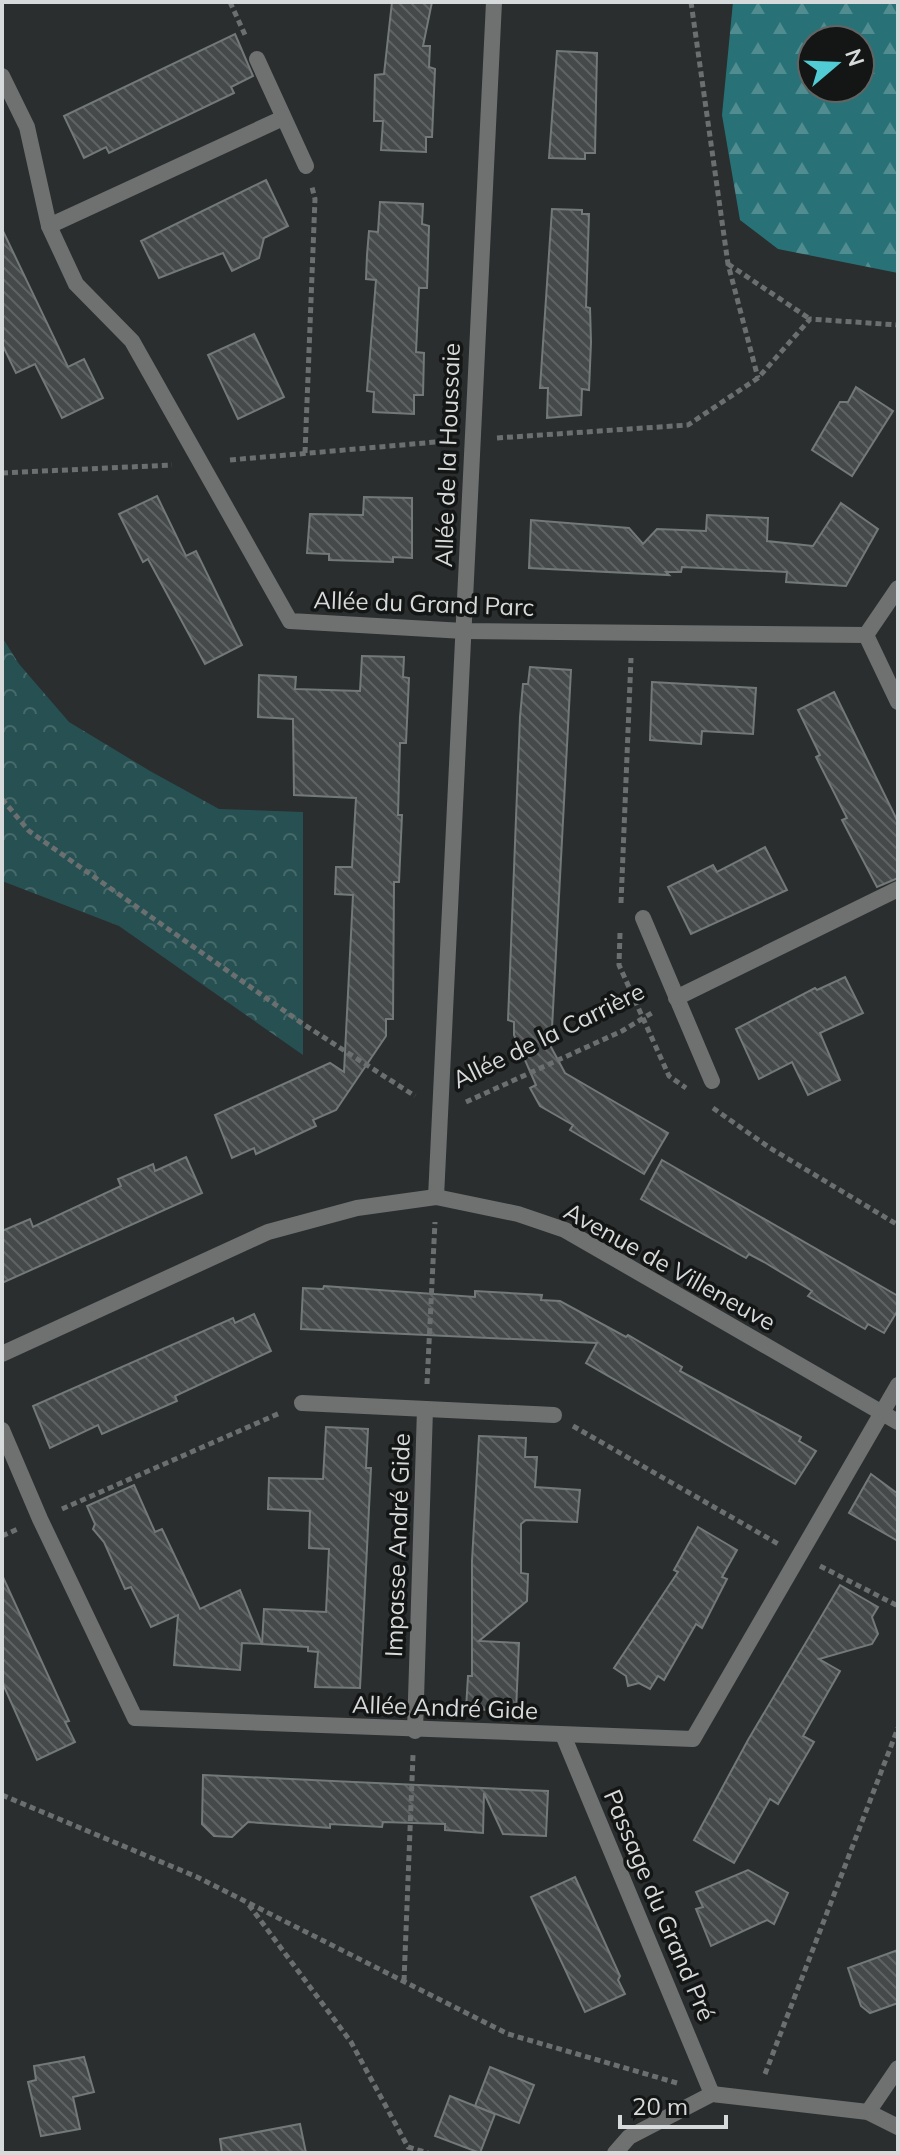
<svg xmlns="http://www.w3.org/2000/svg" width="900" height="2155" viewBox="0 0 900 2155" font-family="Mulish,sans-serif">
<defs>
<pattern id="forest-firs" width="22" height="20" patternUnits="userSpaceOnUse" patternTransform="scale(2)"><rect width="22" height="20" fill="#287277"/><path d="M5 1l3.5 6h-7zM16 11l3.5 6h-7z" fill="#518c90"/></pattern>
<pattern id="park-crowns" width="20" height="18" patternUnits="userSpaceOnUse" patternTransform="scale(2)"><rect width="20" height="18" fill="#275052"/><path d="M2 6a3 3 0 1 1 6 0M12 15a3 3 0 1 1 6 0" fill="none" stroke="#46696a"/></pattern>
<pattern id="building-back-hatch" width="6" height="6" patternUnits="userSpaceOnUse" patternTransform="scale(2)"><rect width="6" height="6" fill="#454949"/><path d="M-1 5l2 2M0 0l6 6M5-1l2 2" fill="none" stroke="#5f6363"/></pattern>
</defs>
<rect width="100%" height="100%" fill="#2a2e2e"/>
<path fill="url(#forest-firs)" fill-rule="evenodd" d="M733,2H898V273L778,249L740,220L722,115ZM812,40H860V88H812Z"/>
<path fill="url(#park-crowns)" d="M2,637L19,664L69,722L150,771L219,809L303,812V1055L119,926L2,881Z"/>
<g fill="url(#building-back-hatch)" stroke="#737879" stroke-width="2">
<path d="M392,2H432L423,46H430L429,67L435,69L432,137H426V152L381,150L383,121H374L375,75L384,74Z"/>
<path d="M235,34L253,76L231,87L234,93L109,153L106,147L84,158L64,116Z"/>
<path d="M557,51L597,53L595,153H585V159L549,158Z"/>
<path d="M266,180L288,226L264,238L259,258L232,271L223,253L159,278L141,241Z"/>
<path d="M380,202L423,204L422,224L429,226L427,288H419L416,352L424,353L423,395H414V414L373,412L374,392L367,391L376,280L366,279L367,255L369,231L378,232Z"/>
<path d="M552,209L582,210V214H589L586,307L590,308L591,342L589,390L582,389L581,415L547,418L548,388H540Z"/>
<path d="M2,229L68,367L84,359L103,398L62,418L35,364L16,373L2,344Z"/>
<path d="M254,334L284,397L238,419L208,355Z"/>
<path d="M856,387L893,411L852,476L812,450L840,402H848Z"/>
<path d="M157,496L186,556L196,551L242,645L205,664L148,559L143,562L119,514Z"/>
<path d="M364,497L412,498V558L393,557V562L329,560V554L307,553L310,514L363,515Z"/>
<path d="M841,503L878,529L846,586L786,582L787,572L682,567L681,572H666L669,575L529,568L531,520L629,528L643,544L657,529L706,531L707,515L768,518L767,541L813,546Z"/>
<path d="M362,656L404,657L403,677L409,678L406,743H400L398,815H402L399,882H394L393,1019H386V1036L336,1110L313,1120L316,1126L256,1154L254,1148L232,1158L215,1115L330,1063L344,1072L353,895L335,894L336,867H352L356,798L294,795L293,719L258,717L259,675L296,677L295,689L360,691Z"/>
<path d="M530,667L571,670L551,1047L565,1073L668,1133L644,1174L570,1130L573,1125L540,1106L530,1088L536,1085L514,1035V1022L508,1020L520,717L523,684H528Z"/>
<path d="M652,682L756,688L753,734L702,731L701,744L650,740Z"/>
<path d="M834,692L898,822V878L877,887L842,820L847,818L816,757L820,755L798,710Z"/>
<path d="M765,847L787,890L691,934L668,887L713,865L717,872Z"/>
<path d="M845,977L863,1013L820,1033L840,1080L808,1095L792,1062L759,1079L736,1029L815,988L817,990Z"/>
<path d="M186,1157L202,1193L2,1283V1231L30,1219L33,1227L121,1186L118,1179L153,1164L155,1171Z"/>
<path d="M662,1160L898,1296V1310L884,1333L868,1324L865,1329L808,1296L812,1291L764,1262L749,1254L746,1258L641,1199Z"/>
<path d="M324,1286L475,1297V1291L542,1295L541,1300L560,1301L626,1337L628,1335L682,1367L680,1371L801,1437L799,1441L816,1451L795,1484L586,1363L597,1343L301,1329L303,1288L323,1289Z"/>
<path d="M254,1314L271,1351L175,1396L177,1401L102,1434L98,1425L50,1448L33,1406L233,1318L235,1323Z"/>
<path d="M326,1427L368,1429L366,1468H371L360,1688L315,1687L318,1652L308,1651V1647L262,1644L264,1609L326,1612L329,1549L309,1548L310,1511L268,1509L269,1478L323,1479Z"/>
<path d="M479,1436L526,1438L525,1457H537L535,1487L580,1490L577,1522L526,1520L521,1524V1573L528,1574L527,1601L479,1641L519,1643L516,1711L466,1709L468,1676H472V1561Z"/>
<path d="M871,1474L898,1494V1541L849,1513Z"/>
<path d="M134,1485L155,1532L162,1529L200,1609L240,1590L262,1644L242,1643L240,1670L174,1665L178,1615L151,1627L131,1587L125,1589L104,1542L93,1529L95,1524L87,1506Z"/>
<path d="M698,1527L737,1550L722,1577L727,1579L702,1628L696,1624L664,1680L658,1676L650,1689L639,1683L628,1686L626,1676L614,1668L678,1572L674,1570Z"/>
<path d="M2,1575L69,1721L65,1722L75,1742L37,1760L2,1682Z"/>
<path d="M840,1585L878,1607L872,1617L878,1634L872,1644L819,1659L840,1671L803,1736L814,1742L778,1804L770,1799L734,1863L694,1840L748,1740Z"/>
<path d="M203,1775L548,1791L546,1836L503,1834L484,1793L483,1833L445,1830V1824L383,1822L382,1827L330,1824V1828L248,1822L232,1837L214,1836L202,1824Z"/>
<path d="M748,1870L788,1893L774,1924L767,1920L711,1946L696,1909L703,1907L696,1892Z"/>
<path d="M575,1877L620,1976L618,1980L625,1994L585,2012L531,1897Z"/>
<path d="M898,1950V2003L870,2013L861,2006L848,1968Z"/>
<path d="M84,2057L94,2092L73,2097L80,2129L41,2136L28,2082L36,2080L34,2066Z"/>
<path d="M490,2067L534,2085L519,2123L475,2106Z"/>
<path d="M450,2096L495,2114L480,2153L435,2136Z"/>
<path d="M300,2124L306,2153H222L220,2139Z"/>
</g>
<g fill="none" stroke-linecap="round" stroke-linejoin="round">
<g stroke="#6b6f6f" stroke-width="5" stroke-dasharray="6 4" stroke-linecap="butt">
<path d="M230,2L246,37"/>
<path d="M691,2L728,264L758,378"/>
<path d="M728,264L810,319"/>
<path d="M497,438L688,425L758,378L810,319L898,325"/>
<path d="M305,453L315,199L312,187"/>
<path d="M230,460L447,441"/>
<path d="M2,473L172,465"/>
<path d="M2,799L29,831L303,1024L415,1096"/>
<path d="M621,903L631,658"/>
<path d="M620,933L619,965L669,1076L686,1088"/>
<path d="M466,1102L622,1031L655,1011"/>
<path d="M713,1108L770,1148L898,1225"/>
<path d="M427,1384L435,1222"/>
<path d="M573,1426L780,1545"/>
<path d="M62,1509L280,1413"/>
<path d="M2,1536L20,1528"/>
<path d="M820,1566L898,1606"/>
<path d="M2,1795L197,1877L508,2034L677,2083"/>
<path d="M249,1905L351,2042L408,2147L428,2153"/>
<path d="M404,1981L413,1755"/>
<path d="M765,2074L898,1728"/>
</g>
<g stroke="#6f7171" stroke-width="16">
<path d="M257,59L306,166"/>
<path d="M2,76L27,127L49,226L76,284L132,341L290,621L464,631L866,635L898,702"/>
<path d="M49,226L283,118"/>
<path d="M866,635L898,588"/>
<path d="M643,918L712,1081"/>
<path d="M676,998L898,889"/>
<path d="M436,1197L494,2"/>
<path d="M302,1403L554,1415"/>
<path d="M2,1430L40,1519L135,1718L693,1739L898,1385"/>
<path d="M415,1731L425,1409"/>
<path d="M563,1735L712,2094"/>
<path d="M868,2112L898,2068"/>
<path d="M615,2153L629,2137L712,2094L868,2112L898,2127"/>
</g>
<path stroke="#6f7171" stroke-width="16" d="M2,1354L268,1232L357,1208L436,1197L518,1214L565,1230L898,1422"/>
</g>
<g text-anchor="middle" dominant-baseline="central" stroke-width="7" stroke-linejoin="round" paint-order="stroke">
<g font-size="24" fill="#d7dada" stroke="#141616">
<text transform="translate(447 455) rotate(-88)">Allée de la Houssaie</text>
<text transform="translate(424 603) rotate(2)">Allée du Grand Parc</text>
<text transform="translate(548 1035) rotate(-26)">Allée de la Carrière</text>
<text transform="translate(670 1266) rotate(29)">Avenue de Villeneuve</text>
<text transform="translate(397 1545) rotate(-88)">Impasse André Gide</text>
<text transform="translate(445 1707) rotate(2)">Allée André Gide</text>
<text transform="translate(660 1905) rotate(67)">Passage du Grand Pré</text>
</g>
</g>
<rect width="900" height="2155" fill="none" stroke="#d7dada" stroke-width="8"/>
<g transform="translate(836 64) rotate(71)"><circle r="38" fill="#141616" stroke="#626464" stroke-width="2"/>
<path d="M0-6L14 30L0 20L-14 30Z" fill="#51ccd4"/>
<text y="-12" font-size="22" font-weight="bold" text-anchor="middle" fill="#d7dada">N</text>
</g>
<path d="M620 2115v12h106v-12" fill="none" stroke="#d7dada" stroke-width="4"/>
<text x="632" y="2115" font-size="24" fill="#d7dada" stroke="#141616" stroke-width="6" paint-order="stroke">20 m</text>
</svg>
